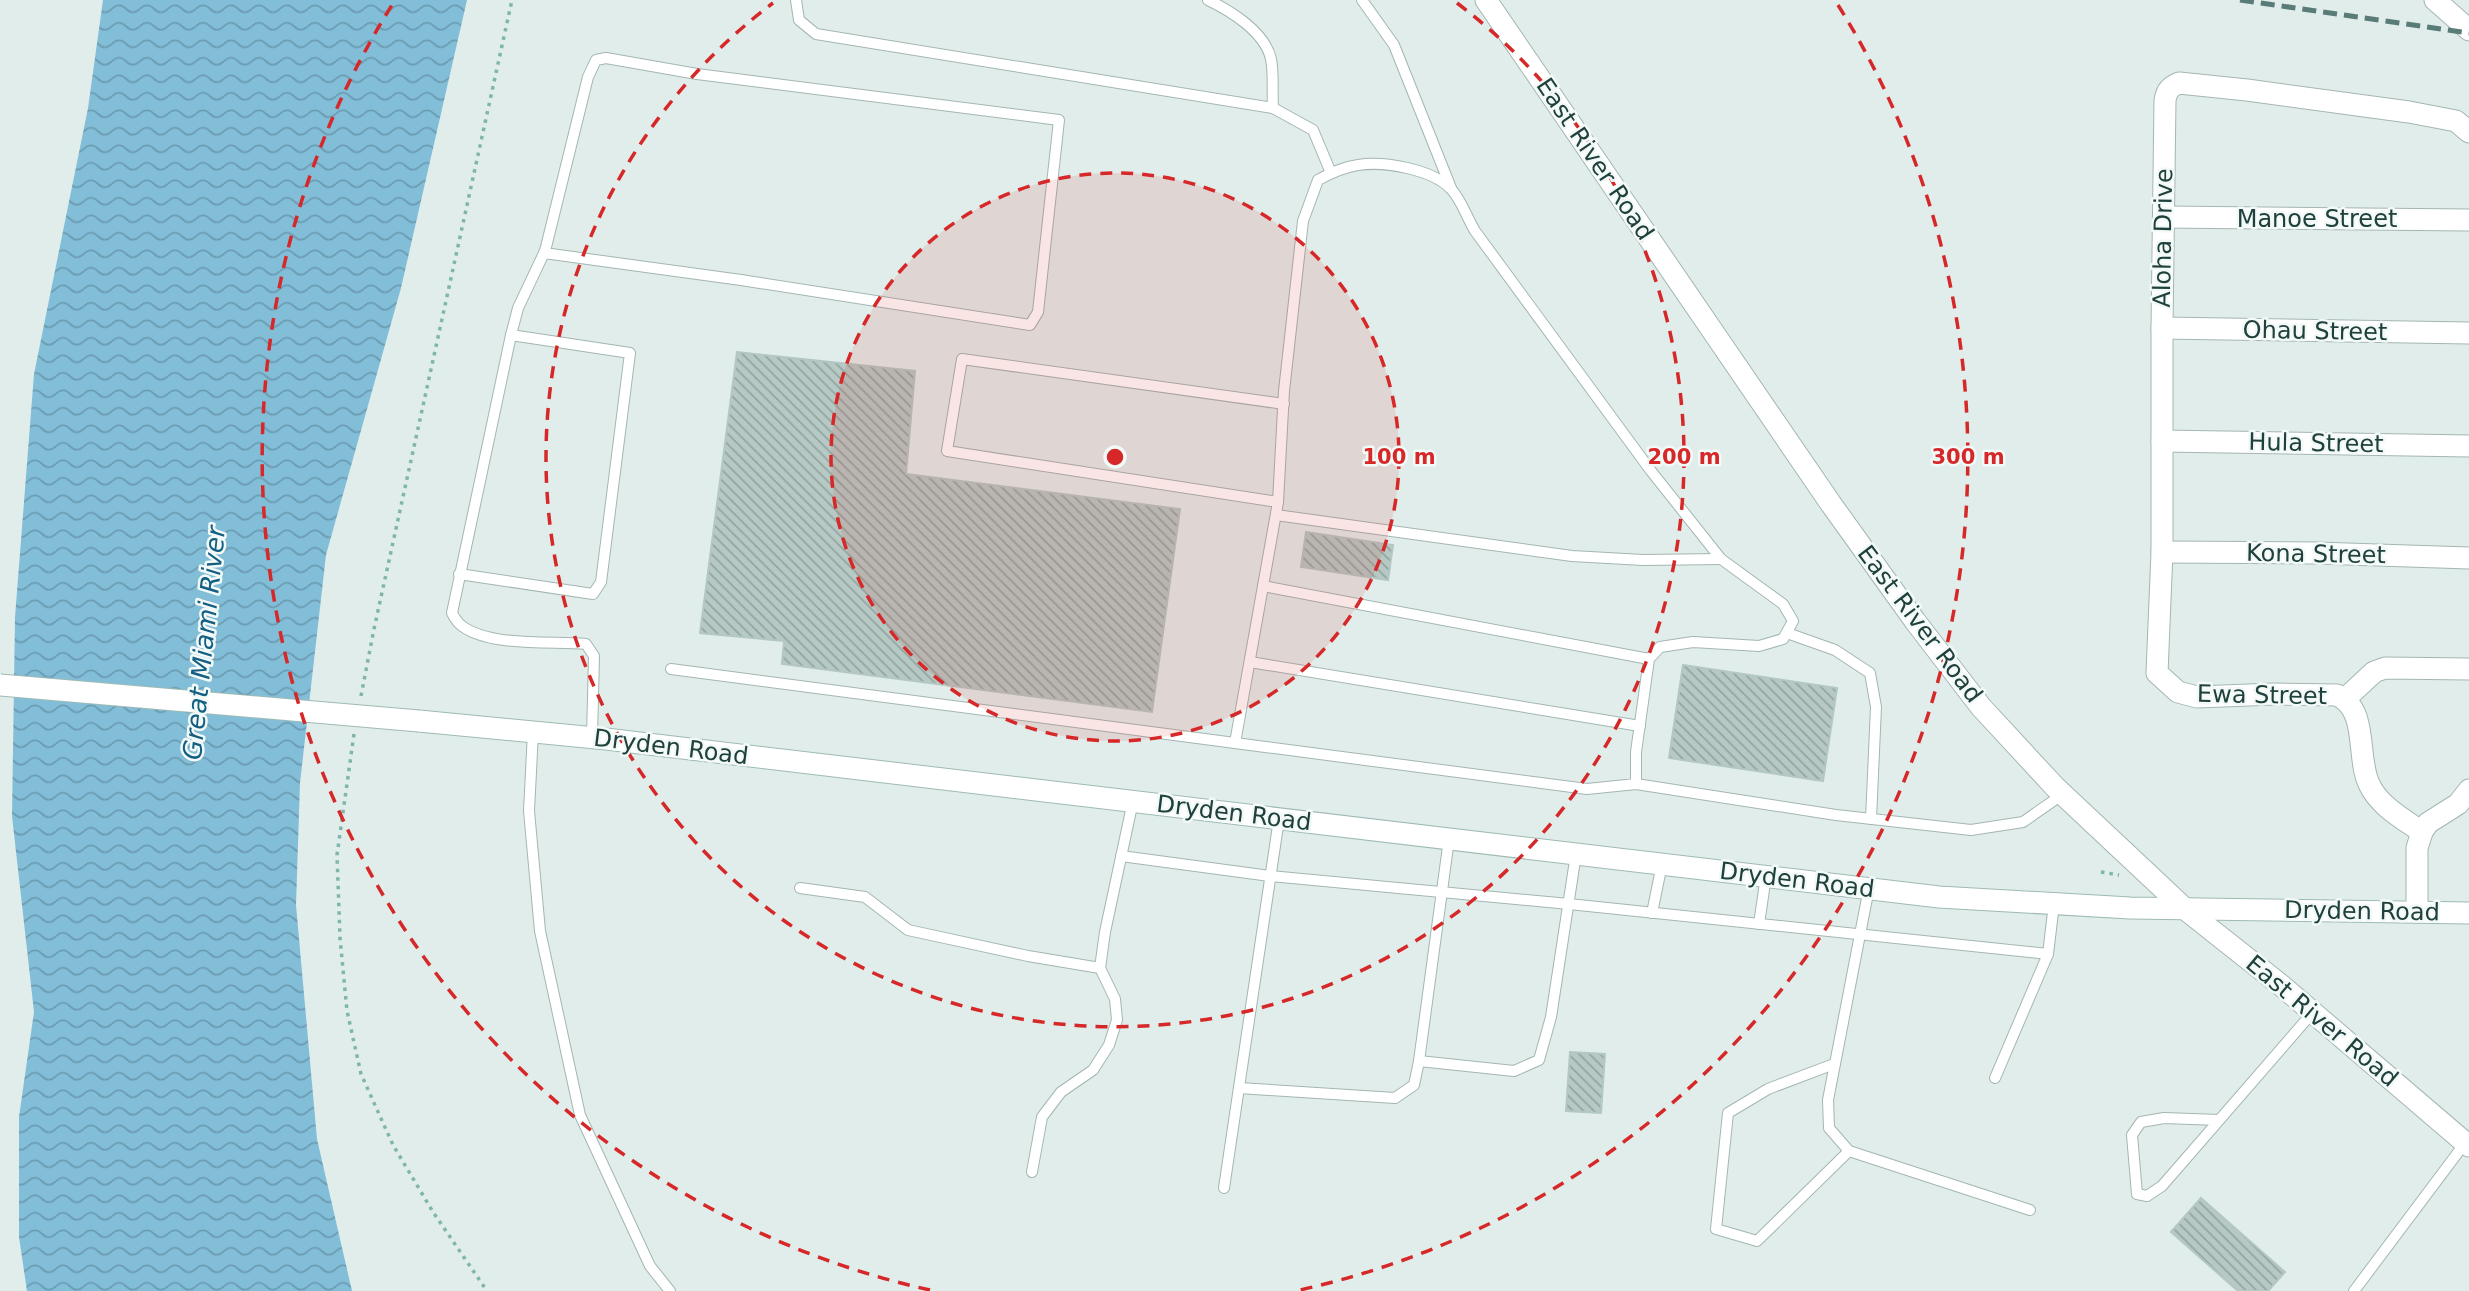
<svg xmlns="http://www.w3.org/2000/svg" width="2469" height="1291" viewBox="0 0 2469 1291" font-family="'DejaVu Sans',sans-serif">
<defs>
<pattern id="water-waves" width="16" height="10" patternUnits="userSpaceOnUse" patternTransform="scale(1.75)"><rect width="16" height="10" fill="#83bed9"/><path d="M0 5q4-4 8 0t8 0" fill="none" stroke="#6b9cb1"/></pattern>
<pattern id="building-back-hatch" width="6" height="6" patternUnits="userSpaceOnUse" patternTransform="scale(1.75)"><rect width="6" height="6" fill="#b6c9c4"/><path d="M-1 5l2 2M0 0l6 6M5-1l2 2" fill="none" stroke="#93a5a0"/></pattern>
</defs>
<rect width="100%" height="100%" fill="#e1edea"/>
<path fill="url(#water-waves)" d="M103,0H467L401,288L326,555L300,783L296,905L317,1139L352,1291H27L19,1237V1117L34,1012L12,816L15,617L34,374L88,108Z"/>
<g fill="url(#building-back-hatch)" stroke="#b3c8c3" stroke-width="2">
<path d="M737,352L915,371L906,474L1180,509L1152,712L782,664L784,641L700,633Z"/>
<path d="M1306,532L1393,545L1388,580L1301,567Z"/>
<path d="M1683,665L1837,688L1823,781L1669,758Z"/>
<path d="M1570,1052L1605,1054L1601,1113L1566,1111Z"/>
<path d="M2201,1198L2285,1272L2268,1291H2238L2171,1232Z"/>
</g>
<g fill="none" stroke-linecap="round" stroke-linejoin="round">
<g stroke="#a3b6b3" stroke-width="12">
<g id="service">
<path d="M796,0L799,20L816,34L1273,108L1313,130L1331,173"/>
<path d="M1208,0C1231,11 1265,32 1271,59C1274,74 1272,93 1273,108"/>
<path d="M1362,0L1394,45L1451,188"/>
<path d="M544,253L741,280L1030,325L1038,312L1059,120L697,74L606,58L596,60L588,77L546,247L544,253L518,308L511,335L452,613C454,617 458,623 462,626C490,647 552,641 586,644L594,656L592,737"/>
<path d="M1278,502L947,451L962,359L1284,404"/>
<path d="M1276,515L1572,556L1643,560L1721,559"/>
<path d="M459,574L593,594L601,582L630,353L511,335"/>
<path d="M1263,586L1649,659"/>
<path d="M1787,633L1835,650L1870,673L1876,707L1871,819"/>
<path d="M1250,662L1640,726"/>
<path d="M671,669L1235,743"/>
<path d="M533,732L529,811L540,931L580,1115L650,1266L670,1291"/>
<path d="M1636,784L1587,789L1235,743L1278,502L1284,391L1303,221L1318,180C1331,173 1343,167 1358,165C1384,161 1432,169 1451,189C1461,199 1467,218 1475,231L1651,471L1721,559L1783,604L1793,621L1783,639L1759,646L1693,642L1660,647L1649,659L1636,752V784L1836,815L1971,830L2023,822L2063,794"/>
<path d="M1121,856L1270,876L1569,904L2048,954L2054,904"/>
<path d="M800,888L865,897L908,930L1028,956L1100,968L1105,932L1133,801"/>
<path d="M1869,888L1828,1100L1829,1128L1849,1151L2030,1210"/>
<path d="M1652,913L1662,864"/>
<path d="M1759,924L1766,876"/>
<path d="M1419,1061L1514,1071L1539,1060L1551,1017L1576,854"/>
<path d="M1834,1064L1768,1089L1728,1113L1716,1229L1757,1241L1849,1151"/>
<path d="M1995,1078L2048,954"/>
<path d="M1239,1088L1395,1098L1414,1085L1419,1061L1449,839"/>
<path d="M2219,1120L2164,1118L2141,1122L2132,1135L2137,1194L2147,1196L2162,1186L2313,1012"/>
<path d="M1032,1172L1042,1117L1061,1092L1093,1070L1109,1045L1117,1020L1115,999L1100,968"/>
<path d="M1224,1188L1279,819"/>
<path d="M2354,1291L2465,1143"/>
</g>
</g>
<g stroke="#a3b6b3" stroke-width="23">
<g id="minor">
<path d="M2164,217L2469,220"/>
<path d="M2162,328L2469,333"/>
<path d="M2162,441L2469,446"/>
<path d="M2162,552L2317,553L2469,558"/>
<path d="M2345,699L2374,672L2385,668L2469,669"/>
<path d="M2422,832C2403,819 2379,806 2369,784C2356,756 2369,710 2337,695L2274,694L2197,697L2178,692L2157,673L2162,552V328L2165,100C2167,90 2170,87 2179,83L2247,90L2409,112L2456,121L2469,132"/>
<path d="M2417,912V848L2422,832L2428,823L2458,804L2469,790"/>
</g>
</g>
<g stroke="#a3b6b3" stroke-width="23">
<g id="tertiary">
<path d="M1486,0L1831,504L1915,621L1981,707L2055,787L2185,909L2282,986L2469,1146"/>
<path d="M2435,0L2469,30"/>
</g>
</g>
<g stroke="#9ebab5" stroke-width="23">
<path id="secondary" d="M419,721L606,739L1939,897L2130,908L2469,913"/>
</g>
<g stroke="#7eb5ac" stroke-width="3.5" stroke-dasharray="3.5 5" stroke-linecap="butt">
<path d="M361,696L374,629L512,0"/>
<path d="M354,734L337,855L340,938L347,1011L361,1074L393,1145L433,1212L487,1291"/>
<path d="M2101,872L2119,875"/>
</g>
<use href="#service" stroke="#fff" stroke-width="10"/>
<use href="#minor" stroke="#fff" stroke-width="21"/>
<use href="#tertiary" stroke="#fff" stroke-width="21"/>
<use href="#secondary" stroke="#fff" stroke-width="21"/>
<path stroke="#5a7c78" stroke-width="5" stroke-dasharray="14 7" stroke-linecap="butt" d="M2240,0L2469,33"/>
<g stroke="#9ebab5" stroke-width="23" stroke-linecap="butt">
<path id="secondary-bridge" d="M0,685L419,721"/>
</g>
<use href="#secondary-bridge" stroke="#fff" stroke-width="21"/>
</g>
<circle cx="1115" cy="457" r="284" fill="#d62828" fill-opacity=".12"/>
<g fill="none" stroke="#d62828" stroke-width="3.5" stroke-dasharray="12 9">
<circle cx="1115" cy="457" r="284"/>
<path d="M1457 3A569 569 0 1 1 773 3"/>
<path d="M930 1290A853 853 0 0 1 392 5M1838 5A853 853 0 0 1 1300 1290"/>
</g>
<g text-anchor="middle" dominant-baseline="central" stroke-width="5" stroke-linejoin="round" paint-order="stroke">
<g font-size="24" fill="#1f403d" stroke="#f2f9f7">
<text transform="translate(1595 159) rotate(56)">East River Road</text>
<text x="2317" y="219">Manoe Street</text>
<text transform="translate(2163 238) rotate(-89)">Aloha Drive</text>
<text transform="translate(2315 331) rotate(1)">Ohau Street</text>
<text transform="translate(2316 443) rotate(1)">Hula Street</text>
<text transform="translate(2316 554) rotate(1)">Kona Street</text>
<text transform="translate(1920 624) rotate(53)">East River Road</text>
<text transform="translate(2262 695) rotate(1)">Ewa Street</text>
<text transform="translate(671 747) rotate(7)">Dryden Road</text>
<text transform="translate(1234 813) rotate(7)">Dryden Road</text>
<text transform="translate(1797 880) rotate(7)">Dryden Road</text>
<text transform="translate(2362 911) rotate(1)">Dryden Road</text>
<text transform="translate(2322 1021) rotate(40)">East River Road</text>
</g>
<g font-size="26" font-style="italic" fill="#135e83" stroke="#f2f9f7">
<text transform="translate(204 643) rotate(-84)">Great Miami River</text>
</g>
</g>
<circle cx="1115" cy="457" r="10" fill="#d62828" stroke="#f2f9f7" stroke-width="3.5"/>
<g font-size="21" text-anchor="middle" font-weight="bold" fill="#d62828" stroke="#f2f9f7" stroke-width="5" stroke-linejoin="round" paint-order="stroke">
<text x="1399" y="464">100 m</text>
<text x="1684" y="464">200 m</text>
<text x="1968" y="464">300 m</text>
</g>
</svg>
